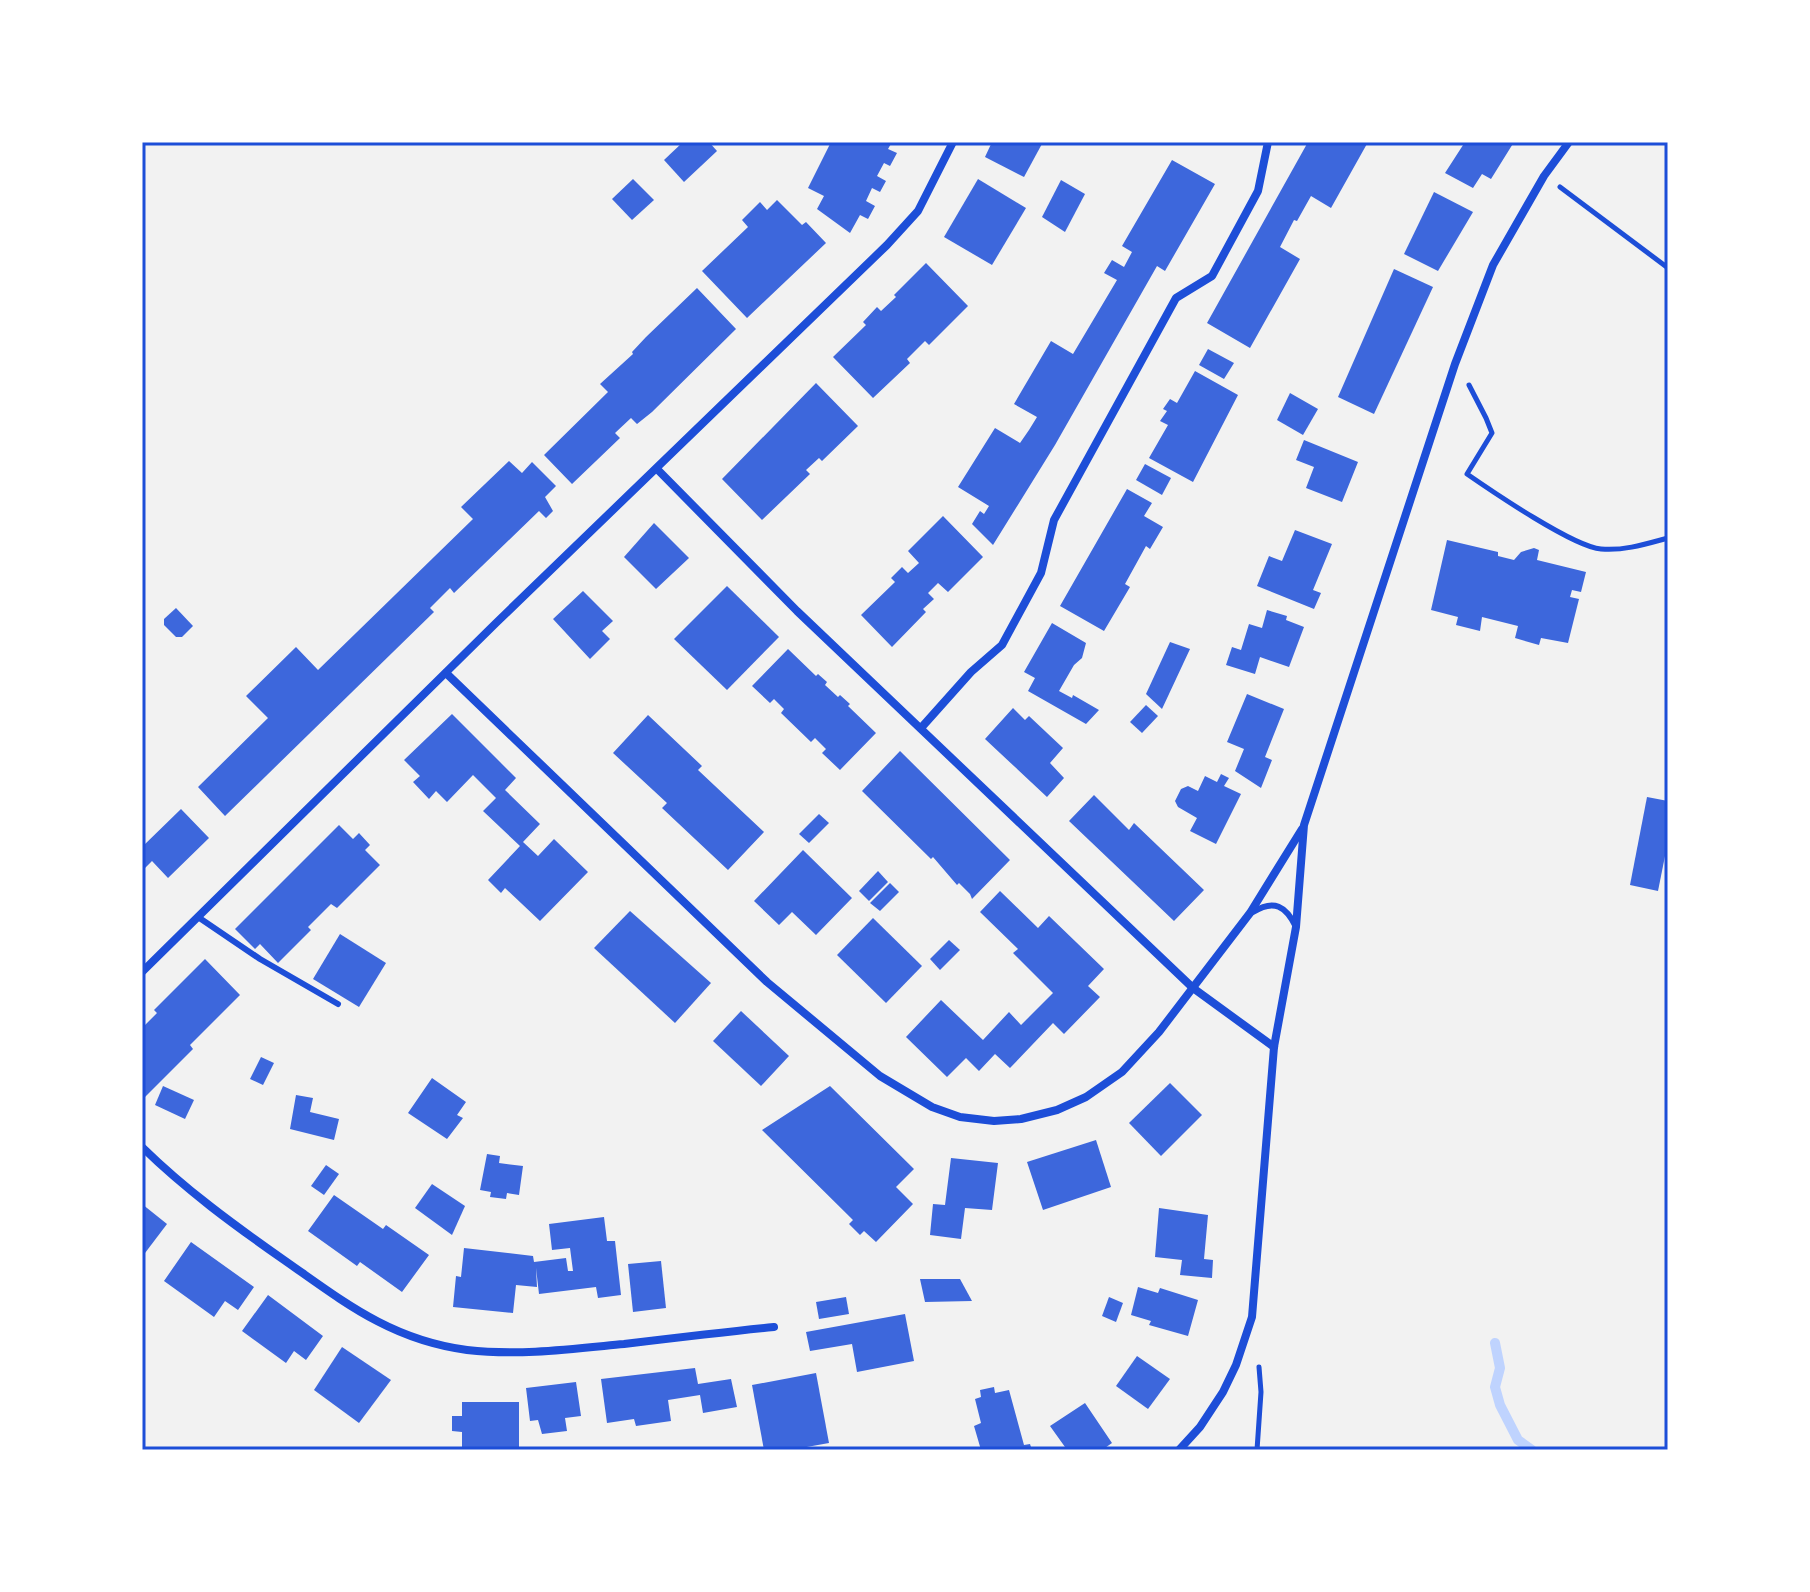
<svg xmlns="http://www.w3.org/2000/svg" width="1810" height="1592" viewBox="0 0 1810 1592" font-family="Inter,sans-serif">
<rect width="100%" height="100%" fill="#f2f2f2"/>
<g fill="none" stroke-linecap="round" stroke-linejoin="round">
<path stroke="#bfd3fe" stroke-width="10" d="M1495,1343L1500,1368L1495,1387L1500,1405L1518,1440L1532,1450"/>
</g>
<g fill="#3d67dc">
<path d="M683,142H709L717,151L684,182L664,160Z"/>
<path d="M831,142H892L888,149L897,153L890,166L884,163L877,176L886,181L880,192L872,188L866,201L875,206L868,219L860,215L850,233L817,209L824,196L808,188Z"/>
<path d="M992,142H1043L1024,177L985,157Z"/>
<path d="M1308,142H1368L1331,208L1311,196L1297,221L1294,220L1280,247L1300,259L1250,348L1207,323Z"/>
<path d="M1465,142H1514L1491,179L1482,174L1473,188L1445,173Z"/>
<path d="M1172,160L1215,184L1165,271L1157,266L1055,445L993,545L972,524L980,511L984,514L989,506L958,487L995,428L1020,443L1029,430L1037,417L1014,404L1051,341L1073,354L1117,280L1104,273L1112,260L1124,267L1132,252L1122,246Z"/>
<path d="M633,179L654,200L632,220L612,199Z"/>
<path d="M978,179L1026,208L992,265L944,237Z"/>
<path d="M1061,180L1085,194L1065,232L1042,217Z"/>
<path d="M1434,192L1473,212L1438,271L1404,254Z"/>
<path d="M777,200L802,225L806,222L826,243L747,318L702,271L748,227L742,220L760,202L767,210Z"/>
<path d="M926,263L968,306L929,345L925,341L907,359L910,363L873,398L833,357L866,325L863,322L877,307L881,311L896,297L894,295Z"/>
<path d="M1394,269L1433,287L1374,414L1338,397Z"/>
<path d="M697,288L736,329L652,412L637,424L631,418L615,433L620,438L572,484L544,455L608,392L600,384L633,354L632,352L646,337Z"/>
<path d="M1208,349L1234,363L1224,379L1199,365Z"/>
<path d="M1195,371L1238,395L1193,482L1149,458L1168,425L1160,421L1167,411L1163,409L1170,399L1177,403Z"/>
<path d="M816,383L858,426L822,461L819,458L806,470L810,474L762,520L722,479Z"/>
<path d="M1290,393L1318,409L1303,435L1277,420Z"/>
<path d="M1304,440L1358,462L1342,502L1306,488L1314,467L1296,460Z"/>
<path d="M509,461L522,473L532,462L556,486L545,497L553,511L546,518L539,511L454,593L450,588L430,608L434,612L225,816L198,787L268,718L246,696L296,647L318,670L473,519L461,507Z"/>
<path d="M1145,464L1171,478L1162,495L1136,480Z"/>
<path d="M1127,489L1152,503L1144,516L1163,527L1150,549L1146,546L1125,584L1130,587L1104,631L1060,606Z"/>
<path d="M943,516L983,557L948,592L938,583L928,593L934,599L923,609L926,612L892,647L861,615L895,582L891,578L902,567L908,573L919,563L908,551Z"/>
<path d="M654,523L689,558L656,589L624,557Z"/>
<path d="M1295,530L1332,544L1313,590L1321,593L1314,609L1257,586L1269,556L1282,561Z"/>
<path d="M1447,540L1498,552V556L1514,560L1521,552L1534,548L1539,550L1537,560L1586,572L1581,592L1572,590L1570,597L1579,599L1568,643L1541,638L1539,645L1515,638L1518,626L1482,617L1480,631L1456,625L1458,617L1431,610Z"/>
<path d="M727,586L779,637L727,690L674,639Z"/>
<path d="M583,591L613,621L602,631L610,639L590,659L553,619Z"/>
<path d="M176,608L193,626L182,637H176L164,625V619Z"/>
<path d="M1267,610L1287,616L1286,620L1304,627L1289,667L1260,657L1255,674L1226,665L1232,647L1241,650L1249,624L1262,628Z"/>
<path d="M1052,623L1086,643L1082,658L1074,665L1059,691L1072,698L1073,695L1099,710L1086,724L1028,691L1035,678L1024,672Z"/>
<path d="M1170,642L1190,649L1162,709L1146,694Z"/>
<path d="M788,649L816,676L818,674L827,682L825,685L838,697L840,695L850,704L848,706L876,733L840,770L822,753L826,749L815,738L811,742L781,713L784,709L774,699L770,703L752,686Z"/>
<path d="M1247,694L1284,709L1265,757L1272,760L1261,788L1235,771L1244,749L1227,742Z"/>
<path d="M1146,705L1158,716L1142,733L1130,722Z"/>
<path d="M1013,708L1025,720L1029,716L1063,748L1050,763L1064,778L1047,797L985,739Z"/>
<path d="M452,714L516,778L505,790L540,824L523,842L538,856L554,839L588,872L540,921L505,888L501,893L488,880L520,846L483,811L496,798L473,775L447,802L436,791L429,799L413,782L420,776L404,760Z"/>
<path d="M648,715L702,766L698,770L764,832L728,870L662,808L667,803L613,753Z"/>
<path d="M900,751L1010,860L972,899L970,894L959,883L957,885L933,857L931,859L862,791Z"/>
<path d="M1221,774L1229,778L1224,786L1241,794L1216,844L1190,831L1197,818L1178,807L1175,801L1181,789L1188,786L1198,791L1205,776L1217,782Z"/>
<path d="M1094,795L1129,830L1134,823L1204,890L1174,921L1069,821Z"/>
<path d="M1647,797L1668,801V841L1658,891L1630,885Z"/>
<path d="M181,809L209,838L168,878L152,861L142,871V847Z"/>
<path d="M819,814L829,823L809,843L799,834Z"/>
<path d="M339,825L353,839L359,833L370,845L365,850L380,865L337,908L331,904L308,927L311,930L278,963L260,944L255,949L235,929Z"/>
<path d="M803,850L852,898L816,935L792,912L779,925L754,901Z"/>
<path d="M878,871L888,882L869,901L859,891Z"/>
<path d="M890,883L899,892L880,911L870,903Z"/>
<path d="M1000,891L1038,928L1049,916L1104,969L1088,986L1100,997L1064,1034L1053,1023L1010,1068L995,1054L979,1071L966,1058L947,1077L906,1037L941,1000L983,1040L1009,1012L1021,1025L1053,993L1013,953L1018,949L980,912Z"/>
<path d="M630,911L711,983L675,1023L594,948Z"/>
<path d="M873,918L922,966L886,1003L837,955Z"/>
<path d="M340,934L386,963L359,1007L313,979Z"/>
<path d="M949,940L960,950L940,970L930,959Z"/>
<path d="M205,959L240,995L190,1045L193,1049L142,1100V1028L157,1013L154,1010Z"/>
<path d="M741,1011L789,1056L761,1086L713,1041Z"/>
<path d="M261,1057L274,1063L263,1085L250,1079Z"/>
<path d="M432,1078L466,1102L457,1115L463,1118L447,1139L408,1113Z"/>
<path d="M1170,1083L1202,1115L1161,1156L1129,1123Z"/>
<path d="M163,1086L194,1100L185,1119L155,1105Z"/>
<path d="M830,1086L914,1169L896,1187L913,1204L876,1242L864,1231L860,1235L849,1224L853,1220L762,1130Z"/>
<path d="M296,1095L313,1098L310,1112L339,1119L334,1140L290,1129Z"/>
<path d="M1096,1140L1111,1187L1043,1210L1027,1162Z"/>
<path d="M487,1154L500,1156L499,1163L523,1166L519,1195L507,1193L506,1199L490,1197L491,1192L480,1190Z"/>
<path d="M951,1158L998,1163L992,1210L965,1208L961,1239L930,1235L933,1204L945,1205Z"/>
<path d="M326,1165L339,1174L324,1195L311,1186Z"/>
<path d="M432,1184L465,1206L452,1235L415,1208Z"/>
<path d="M334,1195L383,1229L386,1225L429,1255L402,1292L360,1262L357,1266L308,1231Z"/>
<path d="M142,1204L167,1224L142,1257Z"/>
<path d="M1159,1208L1208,1215L1204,1259L1213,1260L1212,1278L1180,1275L1182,1260L1155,1257Z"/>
<path d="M604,1217L607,1241H615L621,1295L598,1298L596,1287L539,1294L536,1268L537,1287L516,1285L513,1313L453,1307L456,1276L461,1277L464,1248L533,1256L534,1262L566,1258L568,1271H573L570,1248L552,1250L549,1224Z"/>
<path d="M191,1242L254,1287L238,1310L225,1301L214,1317L164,1281Z"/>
<path d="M661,1261L666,1308L633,1312L628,1264Z"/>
<path d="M920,1279H960L972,1301L925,1302Z"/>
<path d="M1138,1287L1158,1293L1160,1288L1198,1300L1188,1336L1149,1325L1151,1321L1131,1315Z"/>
<path d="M268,1295L323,1336L306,1360L294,1351L286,1363L242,1331Z"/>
<path d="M846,1297L849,1314L819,1319L816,1302Z"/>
<path d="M1109,1297L1123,1303L1116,1322L1102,1316Z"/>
<path d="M905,1314L914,1361L857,1372L852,1344L810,1351L806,1332Z"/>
<path d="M342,1347L391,1380L359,1423L314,1390Z"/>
<path d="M1137,1356L1170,1379L1148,1409L1116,1386Z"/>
<path d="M695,1368L698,1384L731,1379L737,1407L703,1413L700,1395L668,1400L671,1421L636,1426L634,1419L607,1423L601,1379Z"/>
<path d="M816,1373L829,1443L790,1450H764L752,1385Z"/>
<path d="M576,1382L581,1416L565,1418L567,1431L542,1434L538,1420L530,1421L526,1388Z"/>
<path d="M994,1387L995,1393L1009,1390L1024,1445L1030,1444L1032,1450H981L974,1426L981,1423L975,1399L981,1397L980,1390Z"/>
<path d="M462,1402H519V1450H462V1432L452,1431V1416H462Z"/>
<path d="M1085,1403L1112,1443L1102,1450H1060L1065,1447L1050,1426Z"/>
</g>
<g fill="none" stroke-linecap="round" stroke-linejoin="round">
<g stroke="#1d4ed8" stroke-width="5">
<path d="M1560,187L1668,268"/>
<path d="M1469,385L1486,418L1492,433L1467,474C1493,492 1574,547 1601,549C1624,551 1646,544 1668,538"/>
<path d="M1257,1450L1261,1392L1259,1367"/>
</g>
<g stroke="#1d4ed8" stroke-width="6">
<path d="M1253,912C1274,899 1286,906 1296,927"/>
<path d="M198,917L260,959L338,1004"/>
</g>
<g stroke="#1d4ed8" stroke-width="8">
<path d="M657,469L797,611L1193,988L1274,1047"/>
<path d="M446,673L767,982L880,1076L932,1107L960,1117L994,1121L1021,1119L1057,1110L1086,1097L1122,1072L1159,1032L1250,913L1302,829"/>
<path d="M921,728L971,672L1002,645L1041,573L1054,520L1176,298L1212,276L1258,191L1268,142"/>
<path d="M142,972L496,623L887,245L918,211L953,142"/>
<path d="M142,1147C186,1190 234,1225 284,1260C344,1302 391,1340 467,1350C519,1356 572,1349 624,1344C674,1338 724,1332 774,1327"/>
<path d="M1179,1450L1200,1427L1223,1392L1236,1365L1252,1317L1274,1047L1296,927L1304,825L1455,364L1493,265L1544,176L1569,142"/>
</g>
</g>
<rect width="1810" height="1592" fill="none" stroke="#ffffff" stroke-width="288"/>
<rect x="144" y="144" width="1522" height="1304" fill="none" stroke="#1d4ed8" stroke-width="3"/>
</svg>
